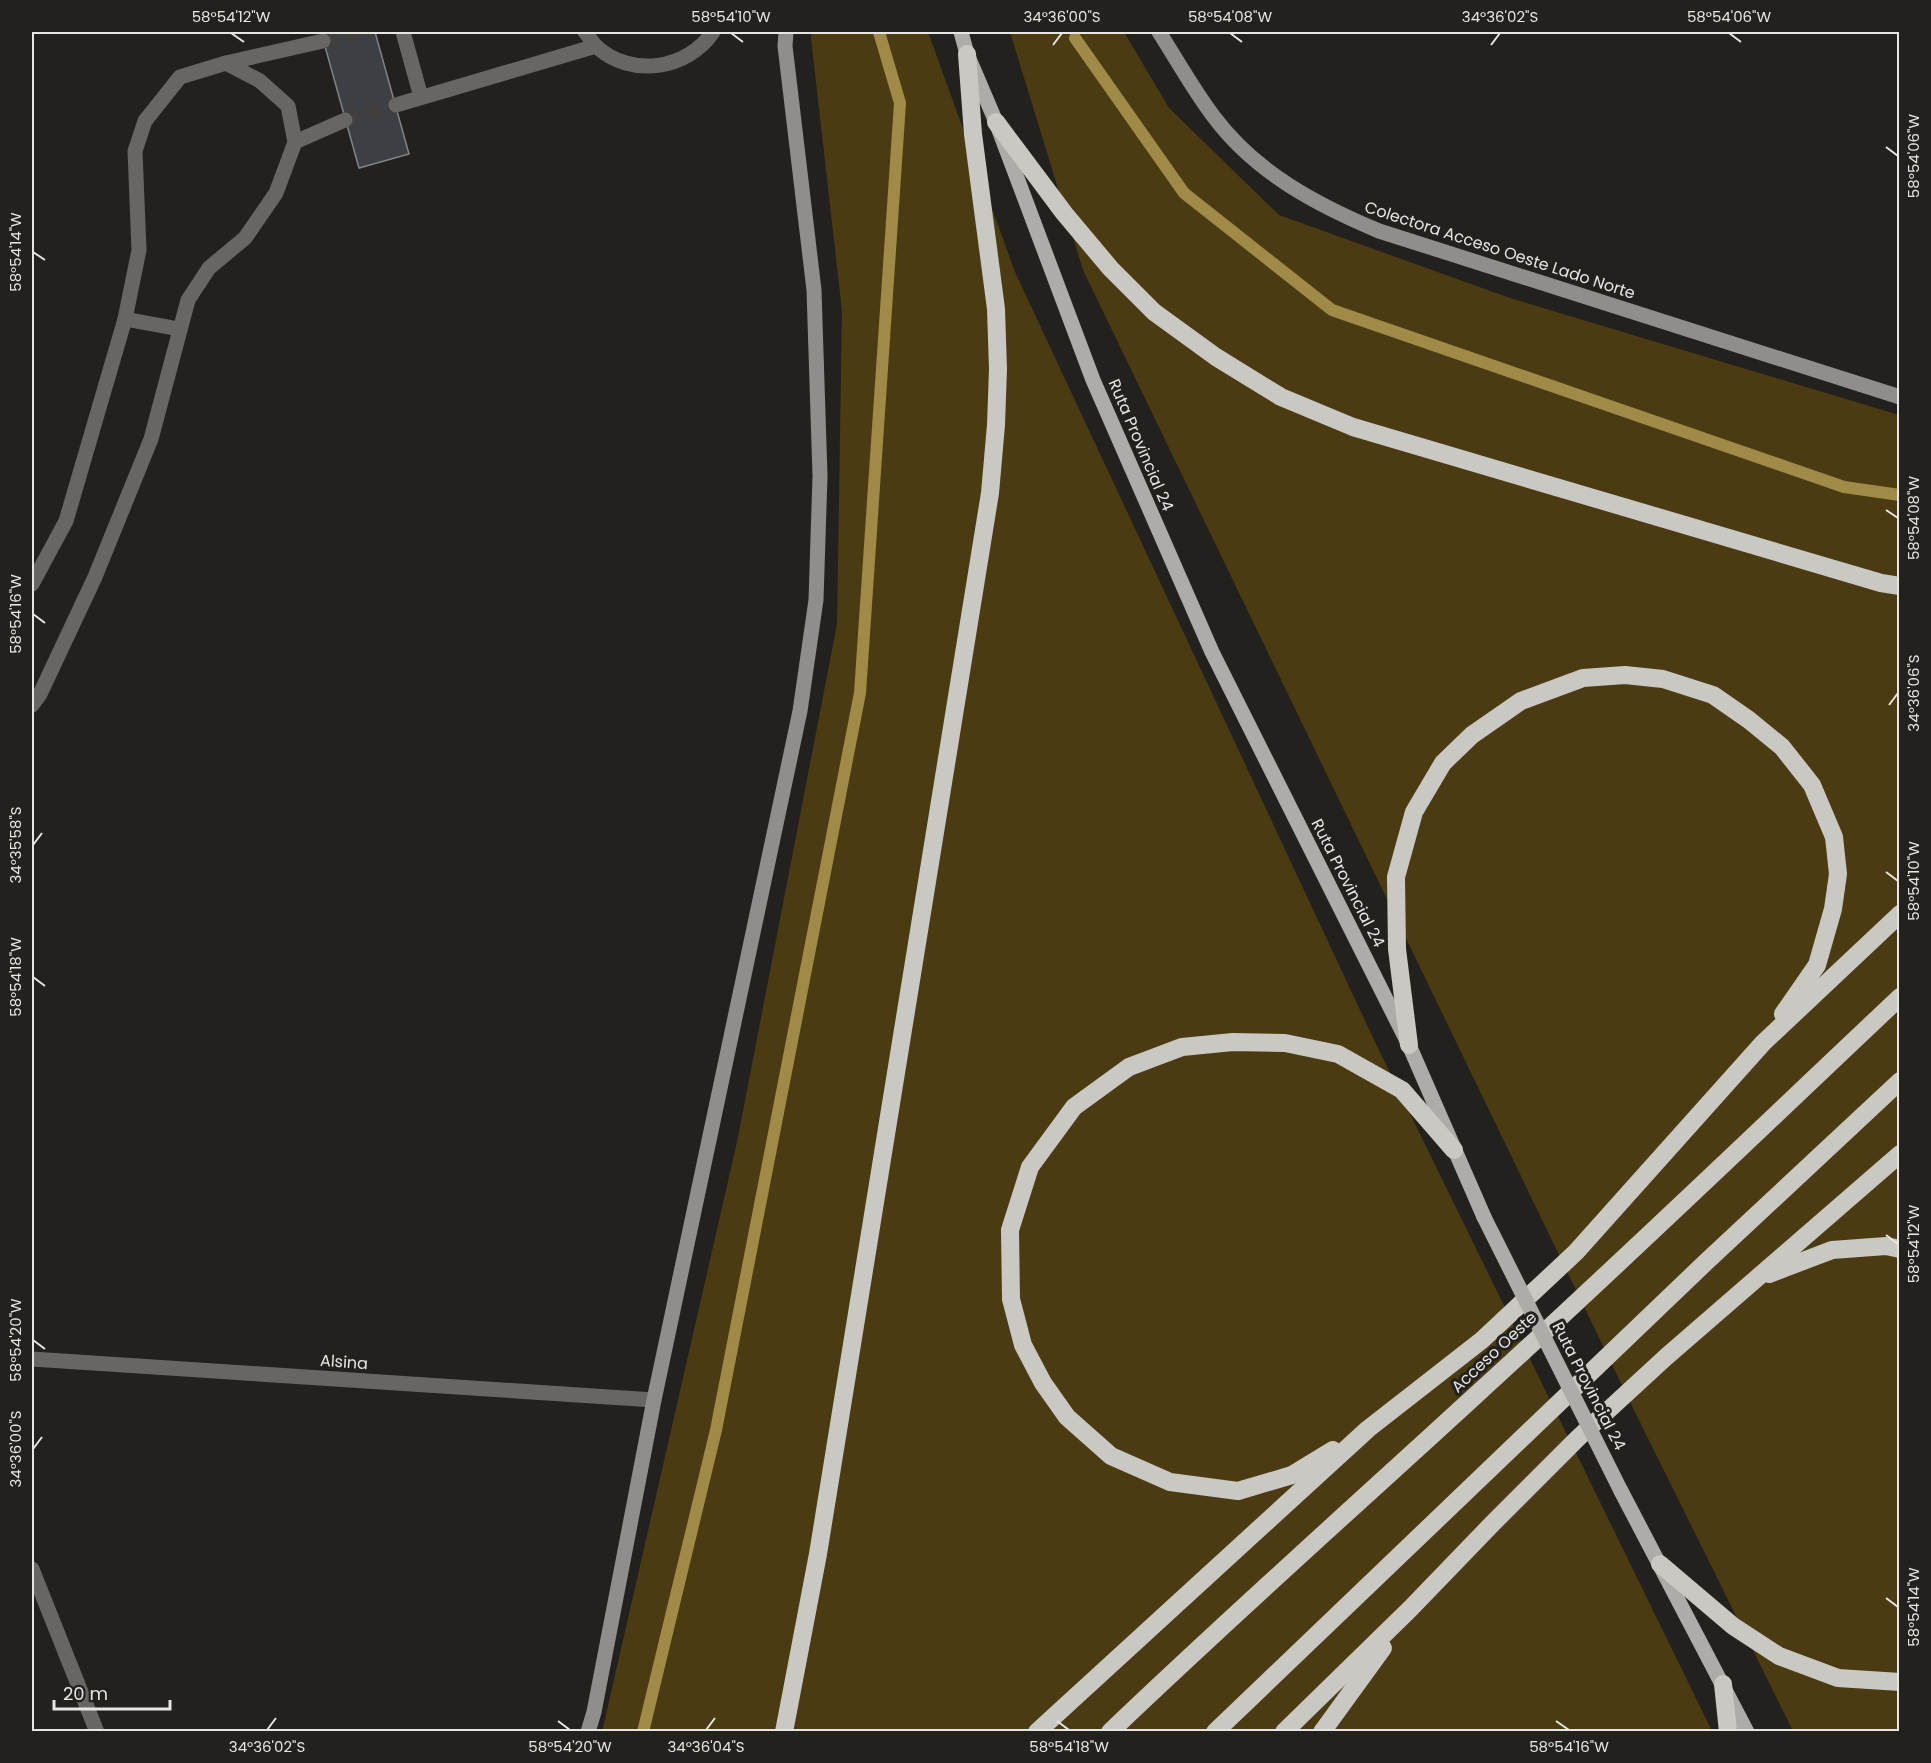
<svg xmlns="http://www.w3.org/2000/svg" width="1931" height="1763" viewBox="0 0 1931 1763" font-family="Poppins,sans-serif">
<rect width="100%" height="100%" fill="#23211d"/>
<g fill="#4b3b12">
<path d="M812,32H928L1015,272L1375,1042L1712,1731L602,1732L737,1142L837,624L842,311L811,38Z"/>
<path d="M1010,32H1124L1169,108L1279,215L1510,298L1899,415V1731H1793L1633,1408L1083,270Z"/>
</g>
<g fill="none" stroke-linecap="round" stroke-linejoin="round">
<g stroke="#a08a48" stroke-width="12">
<path d="M1075,38L1184,193L1332,310L1844,487L1900,495"/>
<path d="M643,1732L716,1430L860,693L900,103L879,32"/>
</g>
</g>
<path fill="#3c3f43" stroke="#818488" stroke-width="1.5" d="M321,32H375L409,154L359,168Z"/>
<g fill="none" stroke-linecap="round" stroke-linejoin="round">
<g stroke="#403f3b" stroke-width="15" stroke-dasharray="15 8" stroke-linecap="butt">
<path d="M323,41L358,32"/>
<path d="M345,120L396,105"/>
</g>
<g stroke="#676664" stroke-width="15">
<path d="M403,32L421,97"/>
<path d="M585,32C589,36 592,43 597,47C631,78 687,70 713,32"/>
<path d="M396,105L596,46"/>
<path d="M295,142L345,120"/>
<path d="M125,319L179,329"/>
<path d="M32,584L66,521L125,319L139,250L135,151L145,121L180,77L226,63L323,41"/>
<path d="M32,705L40,694L95,577L151,439L188,300L209,268L245,238L276,193L295,142L288,106L260,81L226,63"/>
<path d="M32,1359L654,1400"/>
<path d="M32,1569L97,1732"/>
</g>
<g stroke="#8f8e8a" stroke-width="15">
<path d="M1159,32C1177,60 1194,91 1214,117C1256,173 1317,205 1379,231L1900,397"/>
<path d="M588,1732L594,1712L654,1400L800,711L816,600L820,476L814,290L785,46L786,32"/>
</g>
<g stroke="#aeaca8" stroke-width="15">
<path d="M961,32L967,54L996,122L1093,380L1212,652L1409,1045L1484,1217"/>
<path d="M1621,1491L1747,1732"/>
</g>
<g stroke="#cac8c3" stroke-width="18">
<path d="M996,122L1064,213L1111,269L1154,312L1216,357L1281,397L1353,427L1881,583L1900,586"/>
<path d="M1409,1045L1397,949L1396,877L1414,812L1443,763L1472,735L1521,701L1583,678L1625,675L1663,679L1713,695L1749,720L1782,747L1812,785L1834,837L1838,874L1833,909L1817,965L1783,1014"/>
<path d="M1769,1274L1832,1250L1886,1246L1900,1249"/>
<path d="M1333,1450L1292,1475L1238,1491L1170,1482L1111,1456L1067,1417L1043,1383L1023,1345L1011,1299L1010,1230L1030,1167L1074,1107L1129,1067L1182,1047L1233,1042L1285,1043L1338,1054L1402,1090L1454,1150"/>
<path d="M1660,1564L1733,1626L1779,1656L1838,1678L1900,1682"/>
<path d="M1723,1684L1728,1732"/>
<path d="M784,1732L818,1554L990,493L996,425L998,369L996,309L973,134L967,54"/>
<path d="M1037,1732L1368,1429L1482,1340L1576,1252L1763,1043L1900,914"/>
<path d="M1110,1732C1230,1617 1354,1507 1477,1394C1620,1264 1759,1130 1900,997"/>
<path d="M1215,1732L1706,1262L1900,1081"/>
<path d="M1284,1732L1410,1609L1493,1523L1578,1438L1666,1357L1900,1154"/>
<path d="M1322,1732L1383,1648"/>
</g>
<path stroke="#aeaca8" stroke-width="15" d="M1484,1217L1621,1491"/>
</g>
<path fill="none" stroke="#e7e6e3" stroke-width="2" d="M231,33L244,42M731,33L743,42M1230,33L1242,42M1729,33L1741,42M1053,45L1062,33M1491,45L1500,33M1886,147L1898,156M33,252L45,260M1886,510L1898,518M33,614L45,623M1889,705L1898,693M33,845L42,833M1886,872L1898,881M33,977L45,986M1886,1235L1898,1244M33,1340L45,1349M33,1449L42,1437M1886,1598L1898,1607M558,1721L570,1730M1057,1721L1069,1730M1556,1721L1569,1730M267,1730L276,1718M706,1730L715,1718"/>
<g text-anchor="middle" dominant-baseline="central" stroke-width="6" stroke-linejoin="round" paint-order="stroke">
<g font-size="16" fill="#e7e6e3" stroke="#23211d">
<text transform="translate(1500 250) rotate(18)">Colectora Acceso Oeste Lado Norte</text>
<text transform="translate(1141 445) rotate(67)">Ruta Provincial 24</text>
<text transform="translate(1348 883) rotate(63)">Ruta Provincial 24</text>
<text transform="translate(1494 1352) rotate(-43)">Acceso Oeste</text>
<text transform="translate(344 1362) rotate(4)">Alsina</text>
<text transform="translate(1589 1386) rotate(63)">Ruta Provincial 24</text>
</g>
</g>
<rect width="1931" height="1763" fill="none" stroke="#23211d" stroke-width="66"/>
<path d="M54 1700v9h116v-9" fill="none" stroke="#e7e6e3" stroke-width="3"/>
<text x="63" y="1700" font-size="18" fill="#e7e6e3" stroke="#23211d" stroke-width="4.5" paint-order="stroke">20 m</text>
<rect x="33" y="33" width="1865" height="1697" fill="none" stroke="#e7e6e3" stroke-width="2"/>
<g font-size="15" text-anchor="middle" fill="#e7e6e3">
<text x="231" y="22">58°54'12"W</text>
<text x="731" y="22">58°54'10"W</text>
<text x="1062" y="22">34°36'00"S</text>
<text x="1230" y="22">58°54'08"W</text>
<text x="1500" y="22">34°36'02"S</text>
<text x="1729" y="22">58°54'06"W</text>
<text transform="translate(1914 156) rotate(-90)" y="5">58°54'06"W</text>
<text transform="translate(16 252) rotate(-90)" y="5">58°54'14"W</text>
<text transform="translate(1914 518) rotate(-90)" y="5">58°54'08"W</text>
<text transform="translate(16 614) rotate(-90)" y="5">58°54'16"W</text>
<text transform="translate(1914 693) rotate(-90)" y="5">34°36'06"S</text>
<text transform="translate(16 845) rotate(-90)" y="5">34°35'58"S</text>
<text transform="translate(1914 881) rotate(-90)" y="5">58°54'10"W</text>
<text transform="translate(16 977) rotate(-90)" y="5">58°54'18"W</text>
<text transform="translate(1914 1244) rotate(-90)" y="5">58°54'12"W</text>
<text transform="translate(16 1340) rotate(-90)" y="5">58°54'20"W</text>
<text transform="translate(16 1449) rotate(-90)" y="5">34°36'00"S</text>
<text transform="translate(1914 1607) rotate(-90)" y="5">58°54'14"W</text>
<text x="267" y="1752">34°36'02"S</text>
<text x="570" y="1752">58°54'20"W</text>
<text x="706" y="1752">34°36'04"S</text>
<text x="1069" y="1752">58°54'18"W</text>
<text x="1569" y="1752">58°54'16"W</text>
</g>
</svg>
